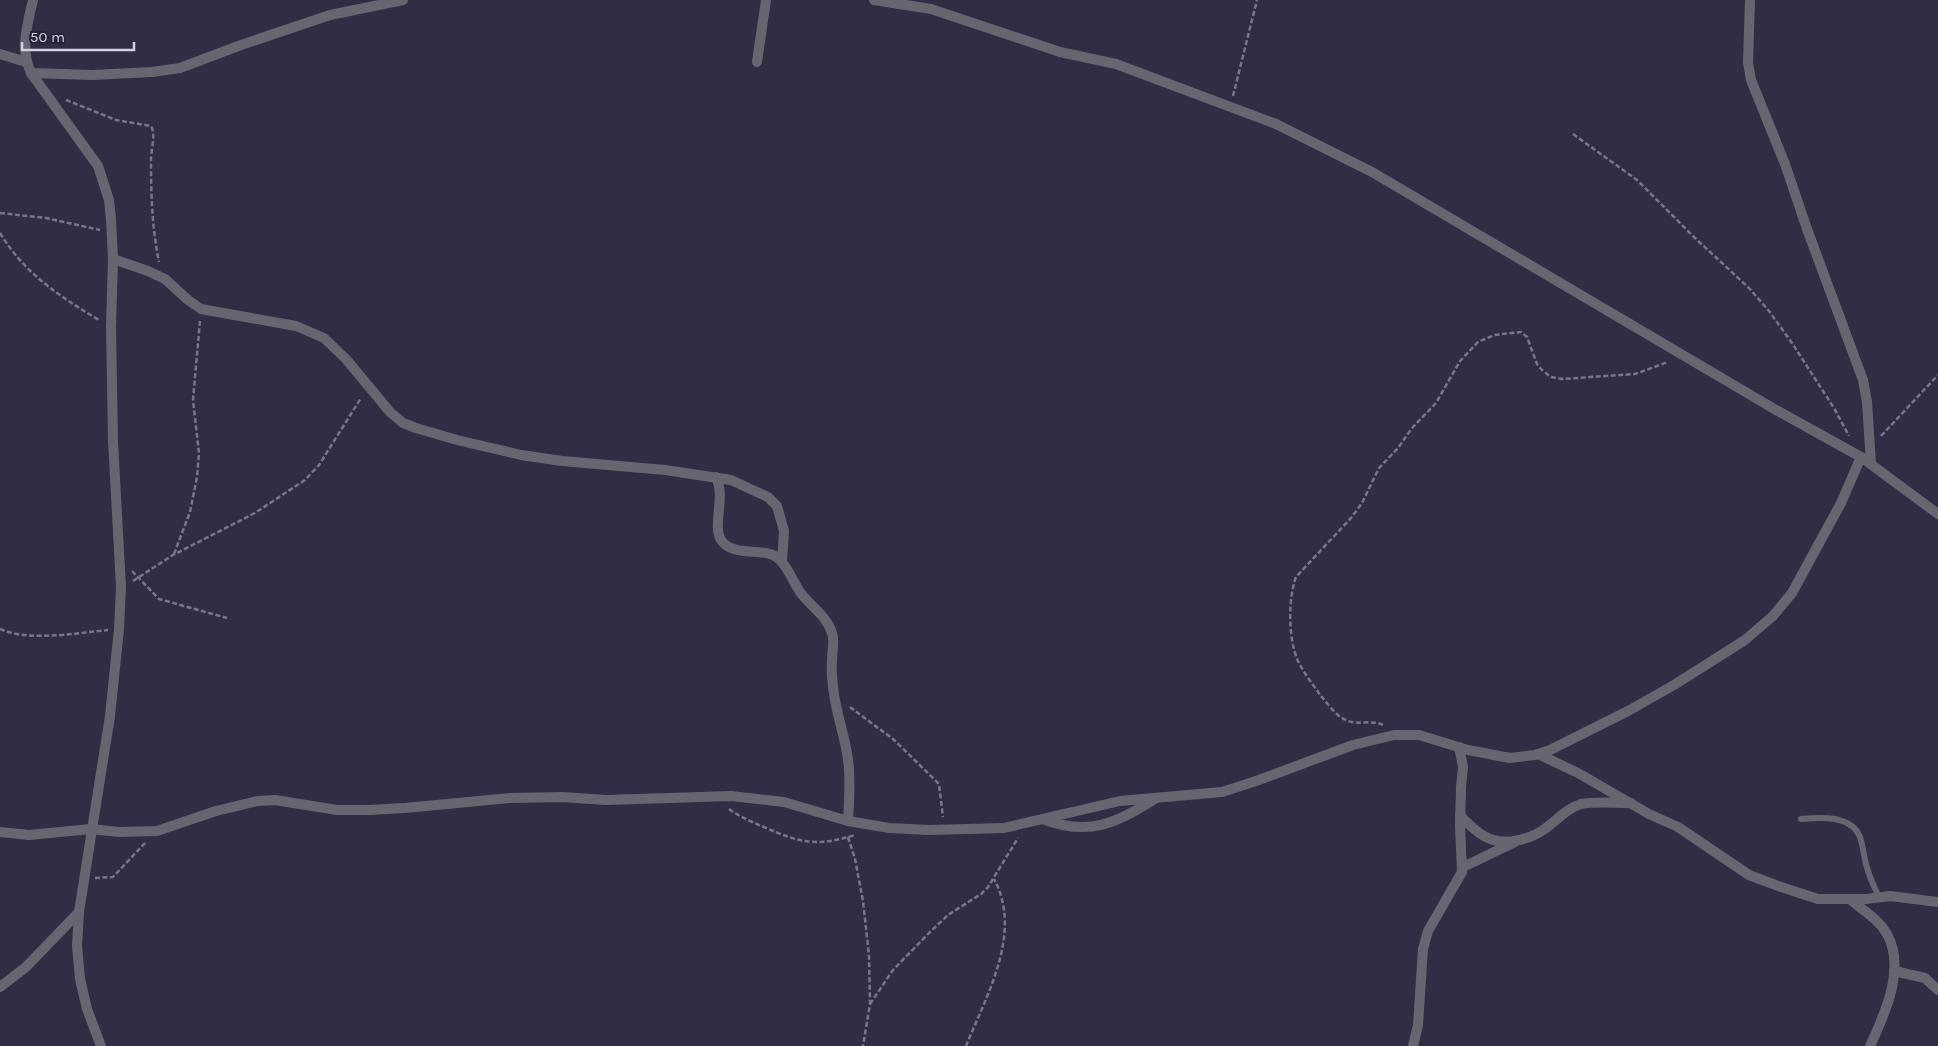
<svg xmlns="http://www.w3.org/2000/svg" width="1938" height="1046" viewBox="0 0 1938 1046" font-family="Karla,sans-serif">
<rect width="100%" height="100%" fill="#322d44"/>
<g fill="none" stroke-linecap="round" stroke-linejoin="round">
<g stroke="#7a7689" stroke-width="2.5" stroke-dasharray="5 2.5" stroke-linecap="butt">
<path d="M1233,96L1257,0"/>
<path d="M66,100L116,120L151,126C156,134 151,150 151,160C151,195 152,228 159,262"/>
<path d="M1573,134L1637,180L1695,238L1749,288L1769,311L1792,343L1834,408L1849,436"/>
<path d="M0,213L46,218L100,230"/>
<path d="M0,233C24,273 59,296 99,320"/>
<path d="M1881,436L1938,375"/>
<path d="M174,554L190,512L197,477L199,453L193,400L200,321"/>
<path d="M132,571L159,599L227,618"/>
<path d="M133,581L173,555L255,513L305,480L319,465L361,398"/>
<path d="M0,629C30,642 76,633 108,630"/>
<path d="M850,707L893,739L939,784L943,817"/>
<path d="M1383,725C1371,719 1357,726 1346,720C1336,716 1328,704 1321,696C1313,685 1304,673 1298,661C1288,639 1288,599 1296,577L1351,518L1362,503L1379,468L1398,448L1412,428L1436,403L1460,361L1478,342L1494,335L1521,332L1527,337L1537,364L1542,370L1551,377L1562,379L1635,374L1668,362"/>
<path d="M729,809C740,817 752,822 764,827C800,843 816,847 855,835"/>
<path d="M848,837L855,859L863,901L869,956L870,1004L863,1046"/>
<path d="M95,878L113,877L145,843"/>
<path d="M870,1004L893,970L929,933L948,915L981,894L988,887L1018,838"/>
<path d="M966,1046C987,994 1023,933 994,879"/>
</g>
<path stroke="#686571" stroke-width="6" d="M1801,819C1821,817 1851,815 1860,837C1863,846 1864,856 1866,864C1869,876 1874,887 1879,897"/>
<g stroke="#686571" stroke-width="10">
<path d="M33,0C27,25 20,49 31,73L98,166L109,200L111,219L113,259L111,327L113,441L121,587L119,629L110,716L79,912L77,946L80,979L87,1009L101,1046"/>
<path d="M874,0L931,9L1060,52L1116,64L1276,124L1372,172L1776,410L1861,457L1938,514"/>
<path d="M1750,0L1748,63L1751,80L1785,164L1807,229L1863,380L1867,402L1871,464"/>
<path d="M0,54L26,62"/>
<path d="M757,62L766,0"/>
<path d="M31,73L92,75L152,72L180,68L241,45L330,15L403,0"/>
<path d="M113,259L148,271L165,279L188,300L201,309L296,326L324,338L346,359L390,412L403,423L416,428L457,440L521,455L562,461L665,470L731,480L768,497L777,506L784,531L782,562"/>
<path d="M716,477C726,497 712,525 721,540C734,559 766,545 780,560C789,569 793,582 800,592C810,606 827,616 832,633C835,641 832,651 832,660C831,669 832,677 833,686C835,711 845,735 848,760C851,780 849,801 848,821"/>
<path d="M1538,754L1578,773L1649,814L1678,827L1749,875L1781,887L1818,899H1866L1890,896L1938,902"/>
<path d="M1460,816C1468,823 1475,831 1484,836C1502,847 1530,840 1546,828C1557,820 1567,808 1581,804C1596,801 1615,803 1631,803"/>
<path d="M1043,819C1088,837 1118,823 1156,798"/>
<path d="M0,832L29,835L91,829L119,832L157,831L216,811L257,801L275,800L337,810H369L405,808L511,798L562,797L606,800L731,796L784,802L848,821L889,828L929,830L1004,828L1120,801L1222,792L1256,781L1353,745L1394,735H1419L1468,750L1510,758L1535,755L1550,750L1628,711L1674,685L1745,640L1773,616L1792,593L1841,503L1861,457"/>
<path d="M1463,867L1515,842"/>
<path d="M1850,899C1862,910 1879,919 1887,934C1906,968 1885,1014 1870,1046"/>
<path d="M1894,971L1925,978L1938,990"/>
<path d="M0,987L26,967L79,912"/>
<path d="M1413,1046L1418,1025L1423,949L1428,931L1462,872L1460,825L1461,787L1463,767L1459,747"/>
</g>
</g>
<path d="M22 42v8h112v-8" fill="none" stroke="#d4d1e0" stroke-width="2.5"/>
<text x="30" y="42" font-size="15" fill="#d4d1e0" stroke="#292339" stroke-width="4" paint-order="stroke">50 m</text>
</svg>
